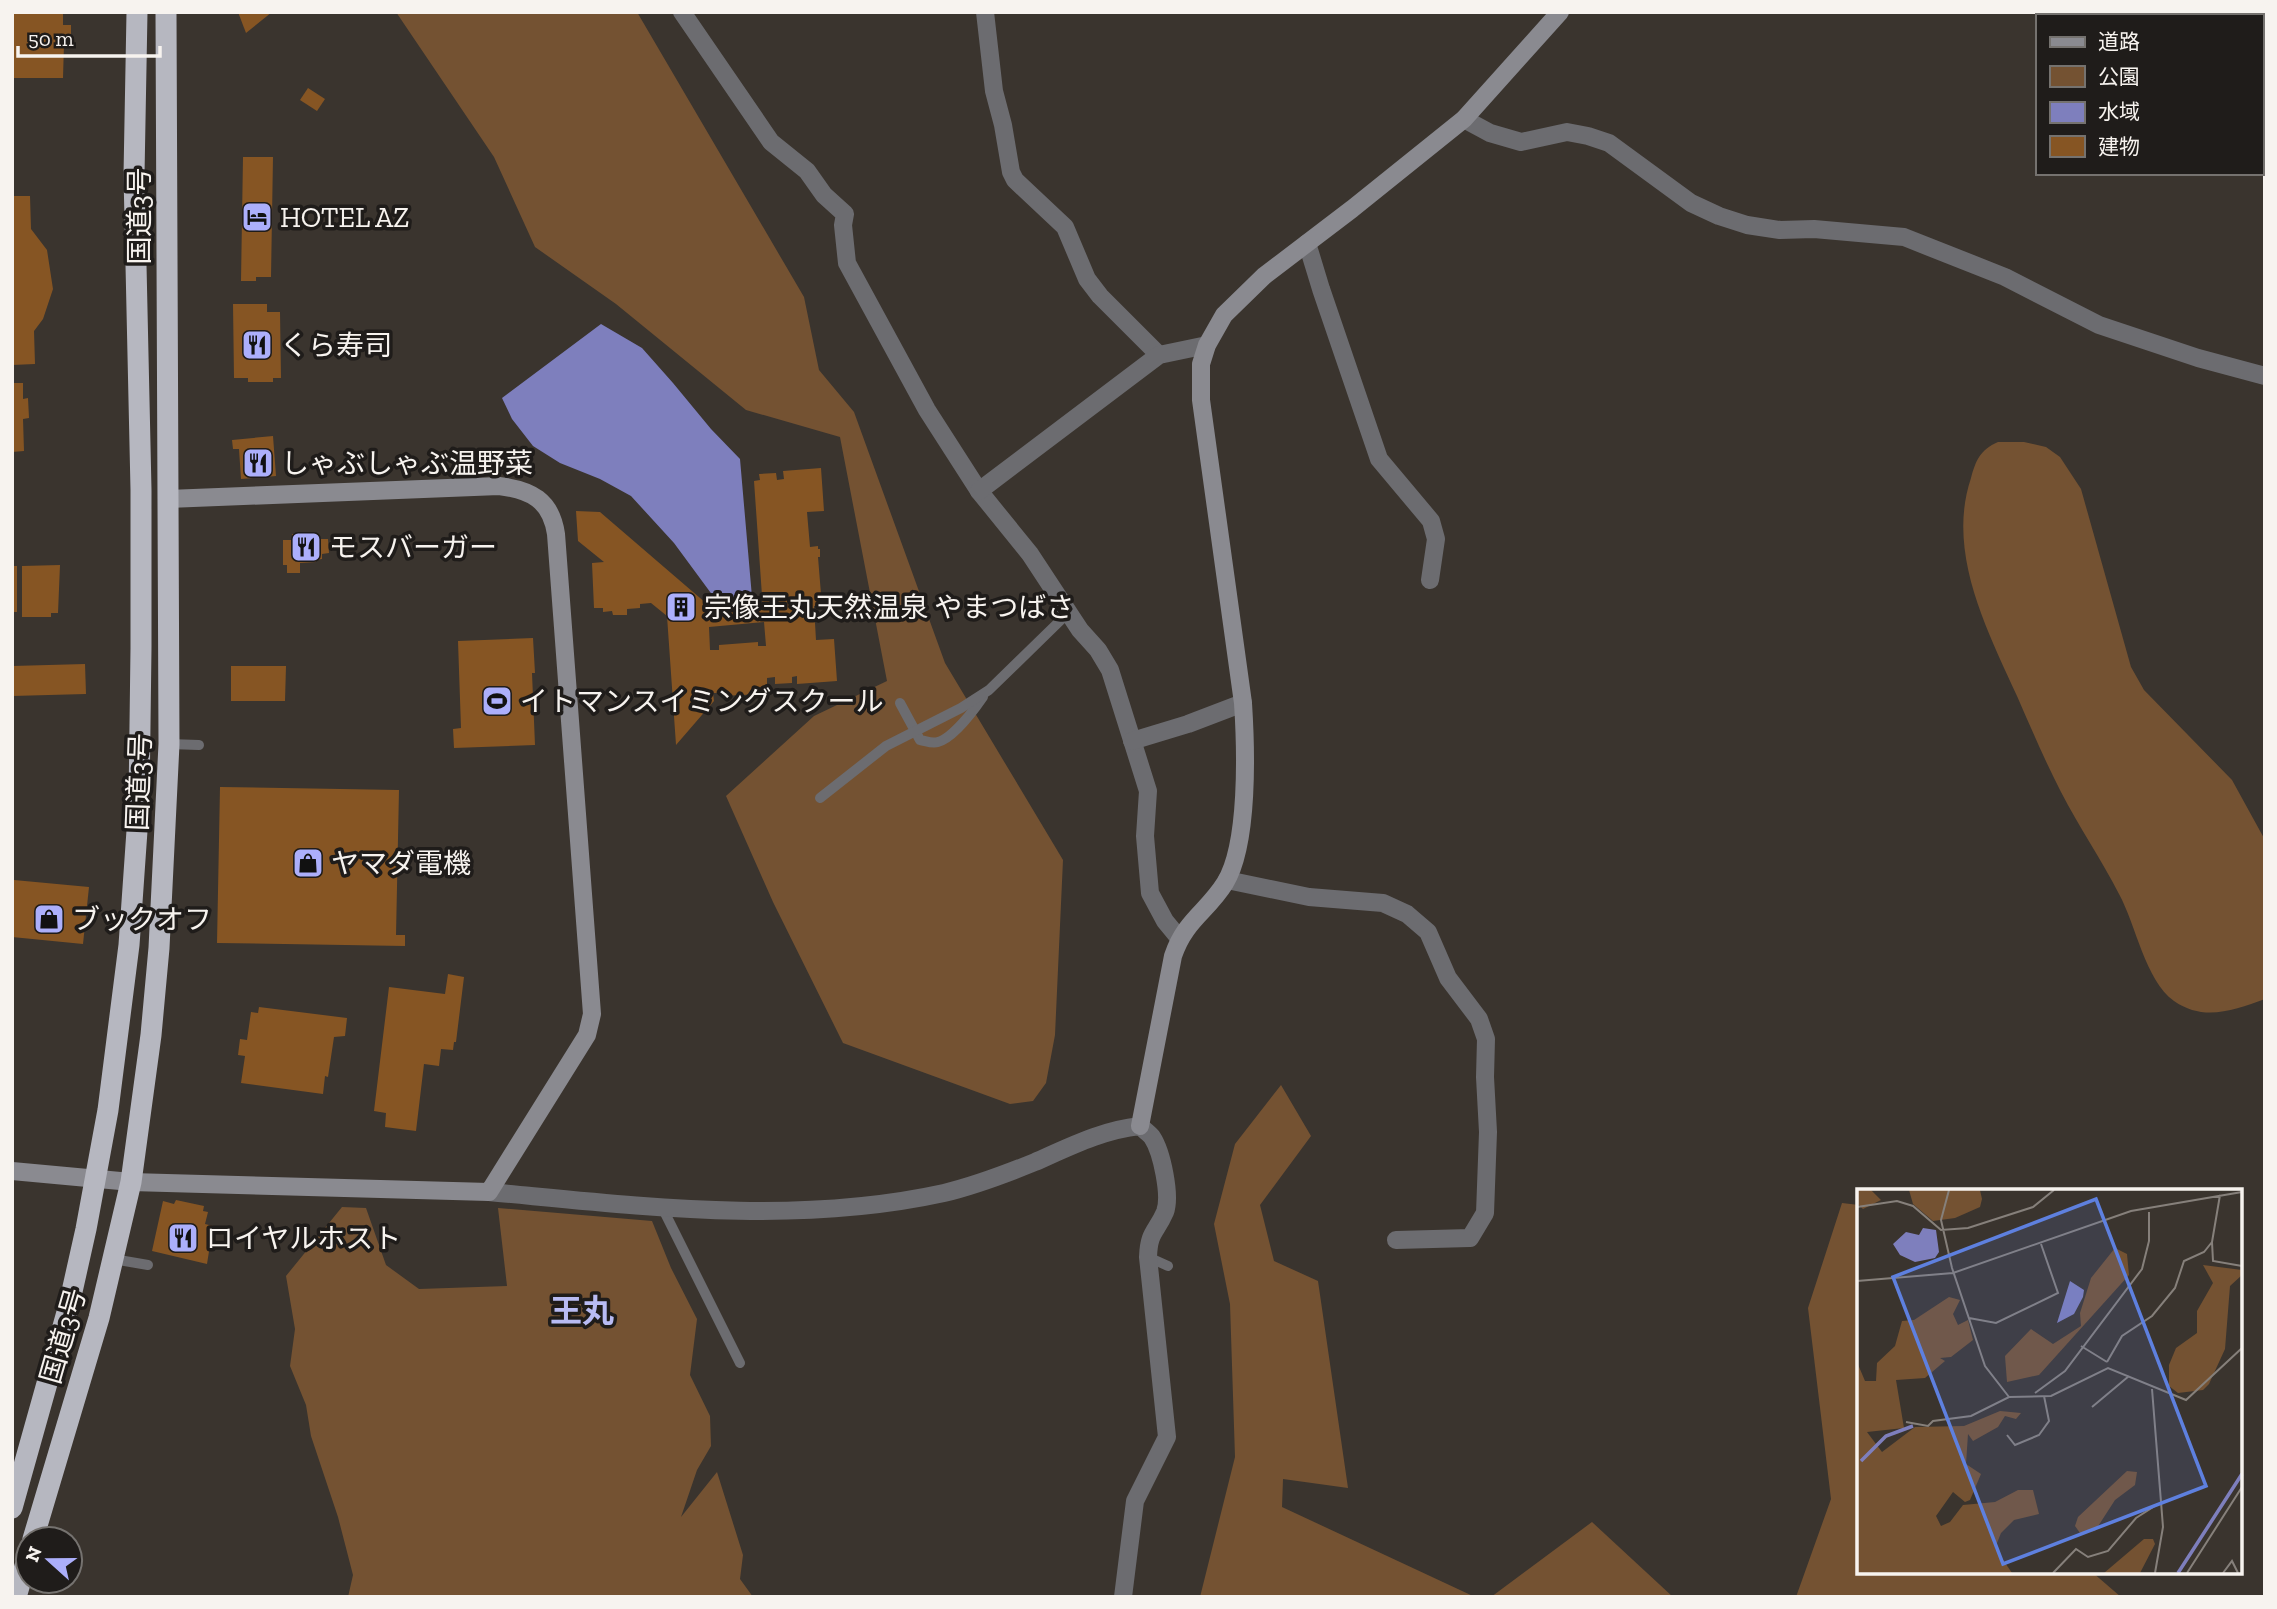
<svg xmlns="http://www.w3.org/2000/svg" width="2277" height="1609" viewBox="0 0 2277 1609" font-family="'Zilla Slab','Noto Sans JP',serif">
<rect width="100%" height="100%" fill="#3a342e"/>
<g fill="#745232">
<path d="M396,12H637L804,297L819,370L854,412L945,663L1063,860L1055,1035L1046,1083L1033,1101L1010,1104L843,1043L773,902L726,796L814,716L887,681L840,437L746,410L616,304L535,247L494,157Z"/>
<path d="M1998,442H2024L2046,447L2060,457L2081,489L2131,667L2144,690L2232,780L2265,840V999C2234,1010 2204,1022 2174,1001C2145,980 2136,925 2119,894C2101,859 2079,827 2061,792C2045,761 2031,728 2017,696C1987,630 1946,552 1971,478C1976,460 1980,450 1998,442Z"/>
<path d="M1281,1085L1311,1136L1260,1205L1274,1261L1318,1281L1348,1488L1283,1479L1282,1507L1475,1597H1200L1235,1457L1230,1304L1214,1224L1235,1144Z"/>
<path d="M1842,1203L1859,1205V1572H2092L2121,1597H1796L1831,1499L1808,1308Z"/>
<path d="M342,1207L366,1208L386,1265L419,1289L507,1286L498,1208L652,1221L671,1268L697,1319L690,1375L710,1416L711,1446L697,1470L681,1517L717,1472L743,1555L740,1579L753,1597H348L353,1575L338,1517L311,1436L306,1405L290,1366L295,1329L286,1276Z"/>
<path d="M1592,1522L1673,1597H1491Z"/>
</g>
<path fill="#7e7fbd" d="M601,324L642,348L673,383L711,429L740,459L752,597L716,600L674,543L631,496L600,479L560,463L533,446L512,419L502,398Z"/>
<g fill="#865523" fill-rule="evenodd">
<path d="M12,12H63V25H71V44H64L63,78H12Z"/>
<path d="M238,12H272L246,33Z"/>
<path d="M308,88L325,99L317,111L300,100Z"/>
<path d="M243,157H273L271,277H256V281H241Z"/>
<path d="M12,196H30L31,229L47,250L53,289L43,319L34,331L35,364L12,365Z"/>
<path d="M233,304H267V312H280L281,378H273V382H248V378H234Z"/>
<path d="M12,383H23V399L28,398L29,418L23,419L24,451L12,452Z"/>
<path d="M273,436L276,476L241,479L239,449H233L232,440Z"/>
<path d="M821,468L824,511L807,512L810,547L818,546V549H820V557H818L821,594H824V601H821V605L814,606L816,640L834,639L837,681L797,684V676L792,677V683L775,684V677L767,678V689L761,690V694L723,696V693H713L714,701L676,745L667,616L651,603L640,604V608L627,609V615H613L612,611L603,612V608H594L592,563L604,562L578,541L576,511L600,512L707,604V614L763,610L754,481L760,480L759,474L776,473L777,480L784,479L783,471ZM764,622L766,646H758V642L719,645V650H710L709,627Z"/>
<path d="M314,533V539H328L329,553L322,554V559L316,560V562L300,563V573H287V565H283V540H292V534Z"/>
<path d="M60,565L58,613H51V617H22V566Z"/>
<rect x="12" y="566" width="5" height="46"/>
<path d="M533,638L535,673H532L535,745L454,748L453,729L461,728L458,641Z"/>
<path d="M85,664L86,694L12,696V666Z"/>
<path d="M231,666H286L285,701H231Z"/>
<path d="M220,787L399,790L396,935H405V946L217,943Z"/>
<path d="M14,880L89,887L83,944L12,937Z"/>
<path d="M448,974L464,977L456,1042H454L453,1050L441,1049L439,1066L424,1064L416,1131L385,1127L386,1113L374,1111L389,987L445,994Z"/>
<path d="M259,1007L347,1018L345,1036L334,1037L328,1077L325,1076L323,1094L241,1083L245,1056L238,1055L240,1039L247,1040L251,1012L258,1013Z"/>
<path d="M176,1200L204,1206L203,1211L208,1212L205,1224L213,1226L207,1264L152,1251L163,1201L174,1204Z"/>
</g>
<g fill="none" stroke-linecap="round" stroke-linejoin="round">
<g stroke="#6c6c70" stroke-width="10">
<path d="M900,703L920,740C926,741 932,744 938,742C953,738 974,710 983,697"/>
<path d="M169,744L199,745"/>
<path d="M820,798L886,746L961,708L989,690L1068,613"/>
<path d="M663,1209L740,1363"/>
<path d="M1148,1257L1168,1266"/>
<path d="M113,1259L148,1265"/>
</g>
<g stroke="#6c6c70" stroke-width="18">
<path d="M682,12L771,142L807,171L824,195L845,214L843,225L847,263L927,410L979,491L1030,554L1080,630L1098,650L1110,670L1148,791L1145,836L1150,893L1165,921L1179,938"/>
<path d="M985,12L994,91L1003,125L1011,172L1015,180L1065,227L1087,279L1100,296L1159,355"/>
<path d="M1464,119L1490,133L1521,142L1567,132L1588,136L1609,143L1691,203L1719,216L1747,225L1780,230L1814,229L1904,237L2005,277L2099,325L2198,358L2265,376"/>
<path d="M1307,243L1321,289L1379,459L1431,521L1436,539L1430,580"/>
<path d="M979,491L1159,355L1207,345"/>
<path d="M1132,741L1188,724L1243,703"/>
<path d="M1227,880L1309,897L1383,903L1407,914L1428,932L1448,978L1479,1019L1486,1039L1485,1077L1488,1132L1485,1213L1470,1238L1396,1240"/>
<path d="M489,1192C640,1206 794,1226 944,1193C973,1186 1008,1173 1035,1162C1069,1147 1102,1130 1140,1126C1143,1129 1149,1133 1152,1137C1162,1152 1171,1196 1165,1212C1156,1233 1149,1231 1148,1257L1167,1437L1135,1501L1123,1597"/>
</g>
<g stroke="#8a8a90" stroke-width="18">
<path d="M1140,1126L1173,956C1185,920 1207,912 1225,883C1249,844 1246,749 1243,703L1201,400V364L1207,345L1224,315L1264,276L1352,209L1464,119L1560,12"/>
<path d="M12,1171L131,1182L489,1192L587,1035L592,1014L556,534C551,500 531,490 499,486L168,499"/>
</g>
<g stroke="#b6b7c0" stroke-width="21">
<path d="M12,1508L69,1305L86,1229L108,1110L129,945L139,802L141,648V490L134,175L137,12"/>
<path d="M33,1539L99,1318L131,1182L151,1035L159,948L169,744L166,12"/>
<path d="M16,1597L28,1556"/>
</g>
</g>
<defs>
<g id="hotel-square" transform="scale(1.575)"><rect x="-9" y="-9" width="18" height="18" rx="4" fill="#acaffb" stroke="#1f1c1a"/><path d="M-6-4.5h1.5V1H6V5H4.5V3h-9V5H-6ZM-4 0a1.8 1.8 0 1 1 3.6 0ZM.5 0V-2.5h3Q6-2.5 6 0Z" fill="#111"/></g>
<g id="restaurant-square" transform="scale(1.575)"><rect x="-9" y="-9" width="18" height="18" rx="4" fill="#acaffb" stroke="#1f1c1a"/><path d="M-5-6h1v4h1v-4h1v4h1v-4h1v5L-1.5 .5V6h-2V.5L-5-1ZM5-6V6H3V1.5H1.5Q1.5-4 5-6Z" fill="#111"/></g>
<g id="building-square" transform="scale(1.575)"><rect x="-9" y="-9" width="18" height="18" rx="4" fill="#acaffb" stroke="#1f1c1a"/><path d="M-4-6H4V6H1V3H-1V6H-4ZM-2.5-4.3h1.7v1.8h-1.7ZM.8-4.3h1.7v1.8H.8ZM-2.5-1h1.7V.8h-1.7ZM.8-1h1.7V.8H.8Z" fill="#111"/></g>
<g id="stadium-square" transform="scale(1.575)"><rect x="-9" y="-9" width="18" height="18" rx="4" fill="#acaffb" stroke="#1f1c1a"/><path d="M0-5a6.5 5 0 1 0 0 10a6.5 5 0 1 0 0-10ZM-3.5-1.8h7v3.6h-7Z" fill="#111"/></g>
<g id="shop-square" transform="scale(1.575)"><rect x="-9" y="-9" width="18" height="18" rx="4" fill="#acaffb" stroke="#1f1c1a"/><path d="M-5-2.5h2.3a2.7 3.5 0 0 1 5.4 0H5L5.5 6h-11ZM-1.5-2.5h3a1.5 2.3 0 0 0-3 0Z" fill="#111"/></g>
</defs>
<g fill-rule="evenodd">
<use href="#hotel-square" x="257" y="217"/>
<use href="#restaurant-square" x="257" y="345"/>
<use href="#restaurant-square" x="258" y="463"/>
<use href="#restaurant-square" x="306" y="547"/>
<use href="#building-square" x="681" y="607"/>
<use href="#stadium-square" x="497" y="701"/>
<use href="#shop-square" x="308" y="863"/>
<use href="#shop-square" x="49" y="919"/>
<use href="#restaurant-square" x="183" y="1238"/>
</g>
<g text-anchor="middle" dominant-baseline="central" stroke-width="7" stroke-linejoin="round" paint-order="stroke">
<g font-size="28" fill="#f7f3ef" stroke="#1f1c1a">
<text transform="translate(139 216) rotate(-90)">国道3号</text>
<text transform="translate(139 782) rotate(-88)">国道3号</text>
<text transform="translate(63 1336) rotate(-74)">国道3号</text>
</g>
<g font-size="28" fill="#f7f3ef" stroke="#1f1c1a" text-anchor="start">
<text x="280" y="217">HOTEL AZ</text>
<text x="280" y="345">くら寿司</text>
<text x="281" y="463">しゃぶしゃぶ温野菜</text>
<text x="329" y="547">モスバーガー</text>
<text x="704" y="607">宗像王丸天然温泉 やまつばさ</text>
<text x="520" y="701">イトマンスイミングスクール</text>
<text x="331" y="863">ヤマダ電機</text>
<text x="72" y="919">ブックオフ</text>
<text x="206" y="1238">ロイヤルホスト</text>
</g>
<g font-size="32" font-weight="bold" fill="#b8bbf3" stroke="#1f1c1a">
<text x="582" y="1311">王丸</text>
</g>
</g>
<g transform="translate(1857 1189)">
<rect width="385" height="385" fill="#3a342e"/>
<path d="M0,1H14L24,11L6,20L0,14ZM52,1H123L125,10L123,18L98,29L76,32L56,15ZM258,59L270,65L272,86L182,186L150,193L148,167L174,140L196,155L224,137L223,124L234,89ZM346,76L385,81V86L373,97L368,160L352,195L346,201L321,204L312,197V176L319,159L340,144V122L356,94ZM92,108L103,111L96,125L101,136L111,131L116,151L94,168L83,169L88,172L68,189L39,191L47,239L10,243L25,263L58,238L107,237L143,222L164,224L159,230L148,227L141,238L116,252L111,245L109,275L124,285L113,311L108,313L96,303L79,327L84,337L93,333L106,316L138,313L161,301H176L182,325L157,331L144,344L138,359L155,384H0V173L8,192H19L20,174L38,157L45,132L57,131ZM270,282L280,283L278,296L258,311L238,342L223,344L218,337L221,328ZM287,350H296L298,355L283,384H247Z" fill="#745232"/>
<path d="M66,39L79,41L82,63L78,69L58,73L43,66L36,55L49,43L62,46ZM213,92L227,101L226,108L217,125L200,134Z" fill="#7e7fbd"/>
<path fill="none" stroke="#7e7fbd" stroke-width="3.5" d="M4,272L29,247L56,237M321,384L385,285"/>
<path fill="none" stroke="#86807b" stroke-width="2" d="M92,1L84,31L95,79L128,177L152,208M363,6L355,53L356,72L385,77M0,18L40,12L56,17L84,41L111,39L176,18L197,1M0,92L96,84L274,22L385,3M112,129L139,134L201,104L184,55M224,157L250,173M250,173L265,147L295,127L318,99L327,72L347,63L355,53M295,200L306,338L298,384M178,204L208,182L285,80L292,52V23M235,218L272,187M49,233L71,237L76,232L114,227L152,208L194,207L251,179L329,211L385,159M150,246L158,256L182,246L192,232L187,207M196,384L219,360L231,368L251,362L279,329L301,315M330,384L385,298M366,384L375,372L381,384"/>
<path fill="#5e80df" fill-opacity="0.15" stroke="#5e80df" stroke-width="3.5" d="M239,10L349,297L146,375L36,88Z"/>
<rect width="385" height="385" fill="none" stroke="#f7f3ef" stroke-width="3.5"/>
</g>
<rect width="2277" height="1609" fill="none" stroke="#f7f3ef" stroke-width="28"/>
<rect x="2036" y="14" width="228" height="161" fill="#1f1c1a" stroke="#75726f" stroke-width="2"/>
<rect x="2050" y="37" width="35" height="10" fill="#8a8a90" stroke="#75726f" stroke-width="2"/>
<text x="2098" y="49" font-size="21" fill="#f7f3ef">道路</text>
<rect x="2050" y="66" width="35" height="21" fill="#745232" stroke="#75726f" stroke-width="2"/>
<text x="2098" y="84" font-size="21" fill="#f7f3ef">公園</text>
<rect x="2050" y="102" width="35" height="21" fill="#7e7fbd" stroke="#75726f" stroke-width="2"/>
<text x="2098" y="119" font-size="21" fill="#f7f3ef">水域</text>
<rect x="2050" y="136" width="35" height="21" fill="#865523" stroke="#75726f" stroke-width="2"/>
<text x="2098" y="154" font-size="21" fill="#f7f3ef">建物</text>
<g transform="translate(49 1560) rotate(291)"><circle r="33" fill="#1f1c1a" stroke="#75726f" stroke-width="2"/>
<path d="M0-5L12 26L0 18L-12 26Z" fill="#acaffb"/>
<text y="-10" font-size="19" font-weight="bold" text-anchor="middle" fill="#f7f3ef">N</text>
</g>
<path d="M18 46v10h142v-10" fill="none" stroke="#f7f3ef" stroke-width="3.5"/>
<text x="28" y="46" font-size="21" fill="#f7f3ef" stroke="#1f1c1a" stroke-width="5" paint-order="stroke">50 m</text>
</svg>
